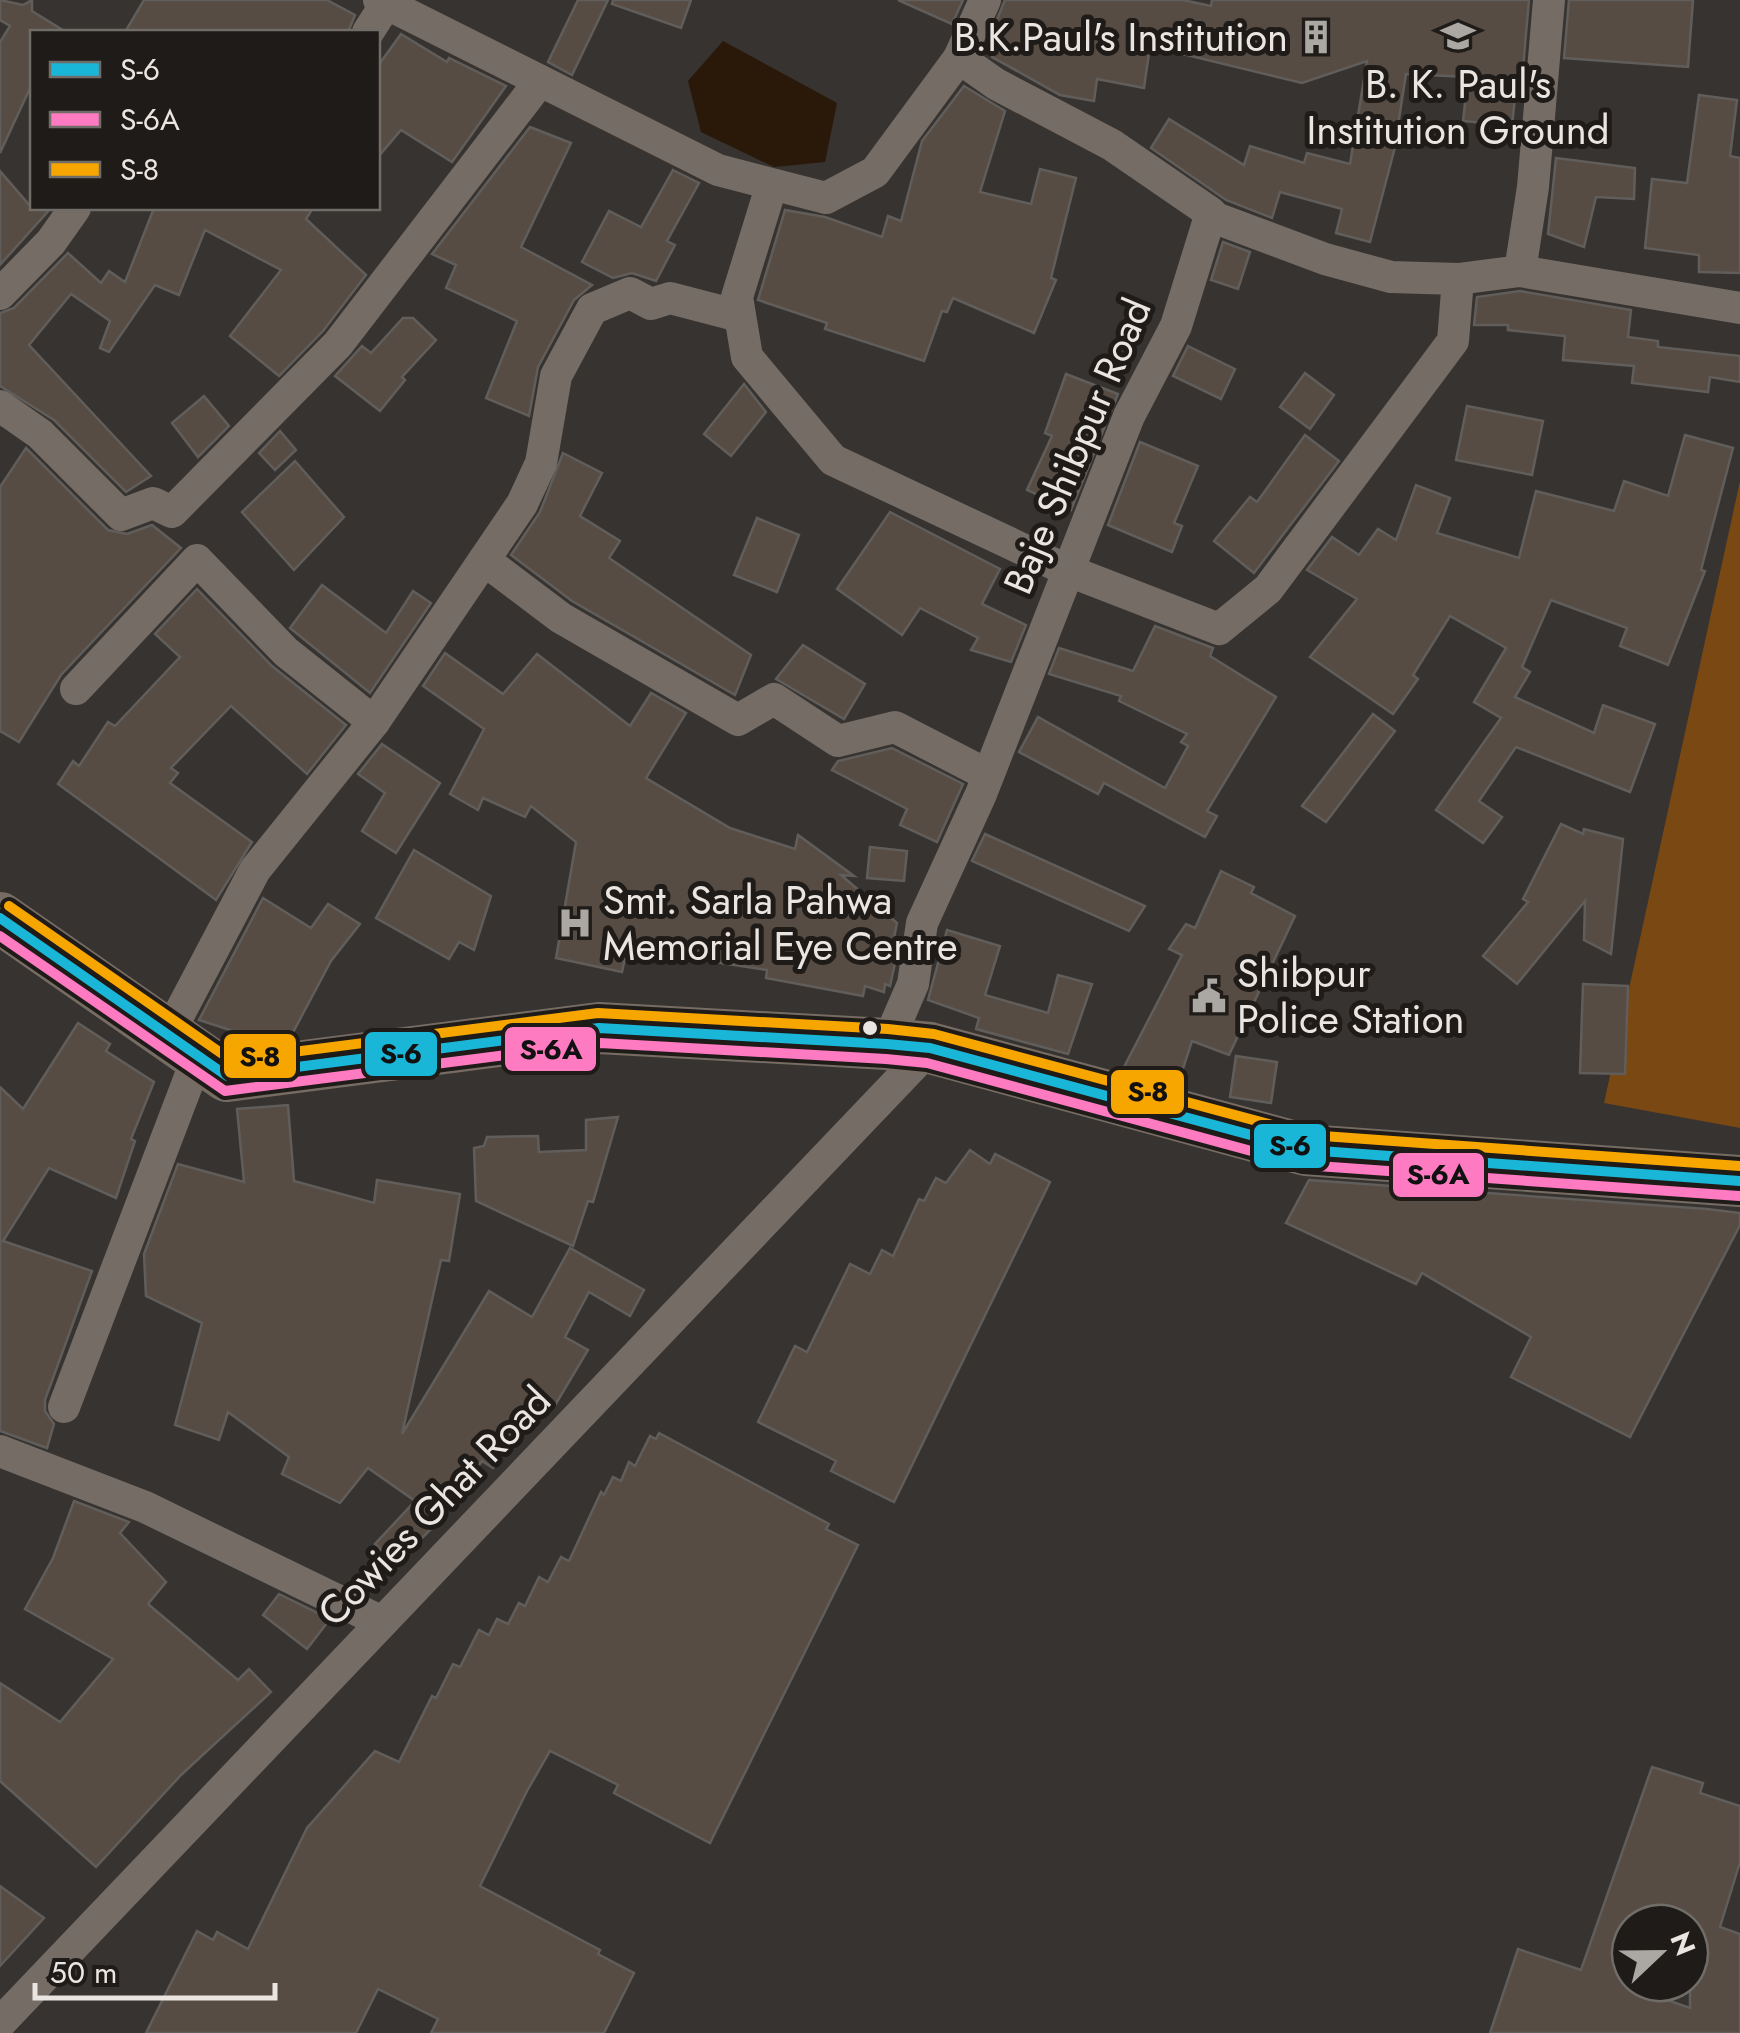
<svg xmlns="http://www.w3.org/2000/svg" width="1740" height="2033" viewBox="0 0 1740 2033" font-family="Jost,sans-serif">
<rect width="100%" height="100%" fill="#363330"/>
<path fill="#7a4812" d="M1740,481V1128L1604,1103Z"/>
<path fill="#2a1808" d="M723,41L837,103L825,162L774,167L701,132L688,81Z"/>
<g fill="#564c43" stroke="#605d5a" stroke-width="2.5" fill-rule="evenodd">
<path d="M0,0L23,5L32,0V11L66,32H32V84L0,153V42L10,26L0,20Z"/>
<path d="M144,0H327L355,15L348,32H125Z"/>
<path d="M578,0H608L572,75L548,62Z"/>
<path d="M613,0H691L681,28L612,4Z"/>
<path d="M898,0H963L952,24Z"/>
<path d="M1005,0H1183L1211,6L1212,0H1529L1522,79H1517L1512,126L1463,121L1468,77L1406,74L1394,151L1370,242L1336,233L1342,209L1280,192L1272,218L1226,200L1151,148L1169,119L1244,165L1250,146L1304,163L1307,153L1350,164L1367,61L1302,83L1150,46L1144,88L1097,79L1094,101L1060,95L992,57L995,42L989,39Z"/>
<path d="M1569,0H1693L1688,67L1564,58Z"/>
<path d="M401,34L447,62L449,58L506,86L452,162L401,130L378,157V66Z"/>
<path d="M964,86L1005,111L980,192L1031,204L1040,169L1076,178L1051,278L1056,280L1034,333L953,298L947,312L942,311L924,361L825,329L827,323L758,300L785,210L825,217L882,237L888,216L901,221L922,141Z"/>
<path d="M1699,95L1737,100L1730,156L1740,158V273L1699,272V255L1645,248L1652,179L1687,183Z"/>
<path d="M530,127L571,143L521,247L592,285L574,300L538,367L529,416L486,398L517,321L446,288L456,265L432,254Z"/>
<path d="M1556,158L1635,168L1634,199L1596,197L1584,247L1548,234Z"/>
<path d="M673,170L699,183L667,241L675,245L656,281L632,273L613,278L582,262L609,211L641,227Z"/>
<path d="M0,171L32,208H51L0,265Z"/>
<path d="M154,208H313L306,219L366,275L323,331L279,376L230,336L281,270L205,230L179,295L155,285L109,352L100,348L110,321L71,294L29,345L151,476L126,492L54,420L0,386V313L14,308L68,253L101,283L109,271L125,282Z"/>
<path d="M1223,242L1250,252L1238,289L1211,280Z"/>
<path d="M1520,291L1631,310L1628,337L1658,341V347L1740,356V382L1710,377L1708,392L1632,383L1634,366L1563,360L1565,336L1508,330V325H1474L1477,297Z"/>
<path d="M403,318H413L436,340L402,377L405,380L380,411L335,376L362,346L371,353Z"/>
<path d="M1188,346L1235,369L1221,399L1173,376Z"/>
<path d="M1305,373L1334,395L1310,429L1280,407Z"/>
<path d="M1066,374L1118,394L1071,510L1027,490L1052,436L1045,433Z"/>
<path d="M744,384L766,412L731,456L704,434Z"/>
<path d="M204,396L229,426L198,457L172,423Z"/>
<path d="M1467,406L1543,421L1532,475L1456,460Z"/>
<path d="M280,431L296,450L275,470L259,453Z"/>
<path d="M1305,435L1339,461L1254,573L1214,541L1250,497L1257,502Z"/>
<path d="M1685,435L1733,448L1701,570L1705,571L1668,665L1620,646L1627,628L1551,600L1522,667L1530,672L1515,697L1594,733L1603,705L1655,724L1630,792L1516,747L1479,801L1502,817L1483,843L1436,810L1501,718L1474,702L1506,648L1450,616L1413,675L1418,679L1393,714L1310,657L1357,599L1307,570L1332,537L1359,555L1378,529L1396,540L1416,485L1450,498L1437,533L1519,558L1536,491L1614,511L1624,481L1668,496Z"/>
<path d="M1140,442L1198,466L1174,523L1182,526L1172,552L1108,525Z"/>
<path d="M26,448L108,530L127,534L152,525L181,548L61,675L19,742L0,731V487Z"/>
<path d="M563,453L602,473L580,516L620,541L609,558L751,655L735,695L572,601L511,555L540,512Z"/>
<path d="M295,461L344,517L294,570L242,512Z"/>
<path d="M890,512L1000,569L982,604L1026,625L1011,662L971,650L978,638L920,608L902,635L837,589Z"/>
<path d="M757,518L799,535L777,592L734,575Z"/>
<path d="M322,585L386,633L413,591L431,603L370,693L290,628Z"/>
<path d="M197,589L272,666L346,725L307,774L231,706L171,768L178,773L170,783L252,842L216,900L58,784L73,761L79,766L108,722L115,726L180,657L155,634Z"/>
<path d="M1155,626L1213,648L1210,656L1276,697L1207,811L1217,816L1205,837L1104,783L1098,794L1019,752L1038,717L1165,788L1188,746L1181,742L1187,734L1119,701L1121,696L1049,674L1059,648L1133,671Z"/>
<path d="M803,645L865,684L844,719L776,679Z"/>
<path d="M445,653L503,694L537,654L630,726L651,693L686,713L646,778L730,828L795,849L798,835L854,876L841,875L897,923L891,952L897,954L890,986L885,984L884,992L865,986L863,996L766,978L767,970L627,949L622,972L556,958L576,842L531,806L525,817L483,798L478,810L450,794L484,729L423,686Z"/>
<path d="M1373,714L1395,731L1326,822L1302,806Z"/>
<path d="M382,744L440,783L396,853L362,831L385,793L358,774Z"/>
<path d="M892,748L963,784L937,842L900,825L907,809L832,770L838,761Z"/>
<path d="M1561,824L1583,834L1584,829L1623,839L1611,954L1584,940L1585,901L1517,984L1483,956L1528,902L1523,899Z"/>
<path d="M985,834L1145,906L1129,931L972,861Z"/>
<path d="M870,847L907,851L904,881L867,878Z"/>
<path d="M414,850L491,896L474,950L459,942L449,959L376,918Z"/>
<path d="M1221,871L1254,887L1251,893L1295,916L1229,1055L1192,1041L1178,1084L1124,1067L1182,955L1169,949L1186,924L1195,928Z"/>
<path d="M263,898L311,928L328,904L360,924L331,961L290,1038L264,1041L199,1020Z"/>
<path d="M947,930L1000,946L985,995L1048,1013L1058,975L1092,984L1068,1054L976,1029L979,1018L928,1000Z"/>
<path d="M1583,984L1628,986L1625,1074L1580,1073Z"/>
<path d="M78,1023L110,1044L106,1051L154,1082L131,1139L135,1141L116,1198L49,1168L3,1241L92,1271L45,1400V1411L54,1424L47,1448L0,1431V1087L23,1109Z"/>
<path d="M1236,1056L1277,1062L1271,1103L1230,1097Z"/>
<path d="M288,1105L294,1181L374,1203L377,1180L460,1194L449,1261L441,1260L402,1434L489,1291L532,1317L570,1248L644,1290L630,1316L589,1292L565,1337L588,1350L554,1407L537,1396L493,1468L482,1461L441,1519L396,1564L375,1544L415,1501L368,1468L340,1503L282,1474L289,1457L228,1412L219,1440L175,1425L202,1323L146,1296L144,1254L178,1164L244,1182L237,1109Z"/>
<path d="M618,1117L593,1202L588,1201L573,1246L476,1201L474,1148L484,1146L487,1137L538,1136L539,1152L586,1150V1120Z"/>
<path d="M970,1150L990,1164L995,1154L1050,1182L894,1502L831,1471L836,1461L758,1422L795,1346L807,1352L850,1264L870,1274L882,1250L893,1256L919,1199L924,1201L936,1178L946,1183Z"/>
<path d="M1309,1180L1707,1209L1740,1213V1225L1630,1437L1511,1377L1531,1337L1422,1273L1416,1284L1286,1223Z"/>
<path d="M659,1433L829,1524L826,1529L858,1545L710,1843L614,1793L618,1785L550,1751L527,1791L480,1886L600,1950L598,1954L634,1973L604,2033H431L438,2019L378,1989L356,2033H146L197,1931L213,1940L217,1932L248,1949L307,1828L375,1751L399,1762L432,1696L436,1698L453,1664L460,1667L479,1630L489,1635L497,1619L508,1624L519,1603L525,1606L539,1577L548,1582L561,1557L569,1561L601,1492L604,1495L613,1477L621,1481L629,1462L635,1466L650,1436L656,1439Z"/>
<path d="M74,1501L129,1522L120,1533L166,1582L148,1604L238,1680L249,1669L271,1692L181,1775L96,1867L0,1781V1683L60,1722L113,1659L25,1609L53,1558Z"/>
<path d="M279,1594L330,1619L307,1649L263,1615Z"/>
<path d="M1652,1767L1703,1783L1700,1793L1740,1806V1862L1720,1927L1740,1934V2033H1490L1518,1949L1581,1970ZM1630,1923H1690V2008L1630,1987Z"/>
<path d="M0,1886L44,1918L0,1966Z"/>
</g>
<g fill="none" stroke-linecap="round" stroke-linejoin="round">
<g stroke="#756c65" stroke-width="32">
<path d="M379,0L718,170L826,198L875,172L959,58"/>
<path d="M368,32L386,4"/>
<path d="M771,187L737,297L747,357L833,460L1069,571L1219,629L1268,589L1453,341L1458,279"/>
<path d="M1210,216L1325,259L1391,277L1458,279L1520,271L1740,308"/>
<path d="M1520,271L1533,187L1549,0"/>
<path d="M0,294L51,242L75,208"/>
<path d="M0,406L40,434L121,515L153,503L172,512L338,344L540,81"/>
<path d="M484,560L561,618L738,720L774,699L838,741L895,727L988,775"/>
<path d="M76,689L197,560L286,652L374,722L522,504L541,463L556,376L592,309L630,293L651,304L670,298L739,316"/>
<path d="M168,1035L255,870L374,722"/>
<path d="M887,1044L913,984L922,923L981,794L1129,416L1176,326L1211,213L1112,145L996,84L959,58L985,0"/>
<path d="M64,1407L198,1056"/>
<path d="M0,1451L145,1507L382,1622"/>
<path d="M0,2023L930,1048"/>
</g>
<path stroke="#766c63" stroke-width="52" d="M0,918L227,1076L599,1028L887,1044L930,1048L1306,1150L1740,1181"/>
<g stroke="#1f1b18" stroke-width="18">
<path id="bus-1" d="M0,918L227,1076L599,1028L887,1044L930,1048L1306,1150L1740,1181"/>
</g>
<g stroke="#1f1b18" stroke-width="18">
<path id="bus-2" d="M0,936L225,1091L600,1043L886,1059L927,1063L1303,1165L1739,1196"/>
</g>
<g stroke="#1f1b18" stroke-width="18">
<path id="bus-3" d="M9,906L231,1060L598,1013L888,1029L934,1034L1309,1135L1740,1166"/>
</g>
<use href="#bus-1" stroke="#1ab6d8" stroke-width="10"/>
<use href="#bus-2" stroke="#fe7ac1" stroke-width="10"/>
<use href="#bus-3" stroke="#f7a600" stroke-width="10"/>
</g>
<defs>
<g id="school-bare" transform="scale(2.7)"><path d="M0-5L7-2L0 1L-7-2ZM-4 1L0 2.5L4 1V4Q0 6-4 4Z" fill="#aba7a3" stroke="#1f1b18" stroke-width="2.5" paint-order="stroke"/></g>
<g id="building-bare" transform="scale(2.7)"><path d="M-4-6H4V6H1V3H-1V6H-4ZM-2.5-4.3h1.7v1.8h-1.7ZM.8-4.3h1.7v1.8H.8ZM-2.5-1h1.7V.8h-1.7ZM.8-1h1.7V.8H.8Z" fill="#aba7a3" stroke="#1f1b18" stroke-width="2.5" paint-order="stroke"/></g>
<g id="hospital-bare" transform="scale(2.7)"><path d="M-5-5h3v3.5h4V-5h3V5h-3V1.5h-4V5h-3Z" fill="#aba7a3" stroke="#1f1b18" stroke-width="2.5" paint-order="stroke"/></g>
<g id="civic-bare" transform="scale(2.7)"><path d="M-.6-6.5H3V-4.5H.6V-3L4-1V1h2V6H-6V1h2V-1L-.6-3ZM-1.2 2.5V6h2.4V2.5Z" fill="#aba7a3" stroke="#1f1b18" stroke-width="2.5" paint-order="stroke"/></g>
</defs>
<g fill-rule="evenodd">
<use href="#school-bare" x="1458" y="36"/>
<use href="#building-bare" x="1316" y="37"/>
<use href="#hospital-bare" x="575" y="923"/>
<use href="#civic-bare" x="1209" y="996"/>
</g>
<circle fill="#eae5e1" stroke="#1f1b18" stroke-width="4" cx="870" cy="1028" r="9"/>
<g text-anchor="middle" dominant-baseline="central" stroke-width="10" stroke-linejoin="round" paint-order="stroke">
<g font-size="40" fill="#eae5e1" stroke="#1f1b18" text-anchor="start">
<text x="1288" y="37" text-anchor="end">B.K.Paul's Institution</text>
<text x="1458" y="84" text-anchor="middle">B. K. Paul's<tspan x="1458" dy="46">Institution Ground</tspan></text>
<text x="603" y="900">Smt. Sarla Pahwa<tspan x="603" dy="46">Memorial Eye Centre</tspan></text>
<text x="1237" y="973">Shibpur<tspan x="1237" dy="46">Police Station</tspan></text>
</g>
<g font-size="40" fill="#eae5e1" stroke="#1f1b18">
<text transform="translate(1077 446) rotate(-67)">Baje Shibpur Road</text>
<text transform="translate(434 1506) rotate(-46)">Cowies Ghat Road</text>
</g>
</g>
<g stroke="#1f1b18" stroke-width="4">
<rect x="503" y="1025" width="95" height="48" rx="10" fill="#fe7ac1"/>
<rect x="363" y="1030" width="76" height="48" rx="10" fill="#1ab6d8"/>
<rect x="222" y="1032" width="76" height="48" rx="10" fill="#f7a600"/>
<rect x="1109" y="1068" width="77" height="48" rx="10" fill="#f7a600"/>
<rect x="1252" y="1122" width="76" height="48" rx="10" fill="#1ab6d8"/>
<rect x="1391" y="1151" width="95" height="48" rx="10" fill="#fe7ac1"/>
</g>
<g font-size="28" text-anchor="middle" font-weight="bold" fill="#111">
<text x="551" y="1059">S-6A</text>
<text x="401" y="1063">S-6</text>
<text x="260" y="1066">S-8</text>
<text x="1148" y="1101">S-8</text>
<text x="1290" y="1155">S-6</text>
<text x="1438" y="1184">S-6A</text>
</g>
<rect x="30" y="30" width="350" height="180" fill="#1f1b18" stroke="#706c68" stroke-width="2.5"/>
<rect x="50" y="62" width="50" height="15" fill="#1ab6d8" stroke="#706c68" stroke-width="2.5"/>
<text x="120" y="80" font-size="30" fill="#eae5e1">S-6</text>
<rect x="50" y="112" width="50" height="15" fill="#fe7ac1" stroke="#706c68" stroke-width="2.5"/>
<text x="120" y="130" font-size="30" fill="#eae5e1">S-6A</text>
<rect x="50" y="162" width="50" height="15" fill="#f7a600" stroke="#706c68" stroke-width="2.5"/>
<text x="120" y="180" font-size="30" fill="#eae5e1">S-8</text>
<g transform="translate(1660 1953) rotate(68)"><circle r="48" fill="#1f1b18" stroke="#706c68" stroke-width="2.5"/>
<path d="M0-8L18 38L0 25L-18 38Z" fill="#aba7a3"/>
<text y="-15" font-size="28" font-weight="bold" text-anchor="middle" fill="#eae5e1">N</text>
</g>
<path d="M35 1983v15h240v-15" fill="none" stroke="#eae5e1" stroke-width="5"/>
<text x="50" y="1983" font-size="30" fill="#eae5e1" stroke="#1f1b18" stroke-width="8" paint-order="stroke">50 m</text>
</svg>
